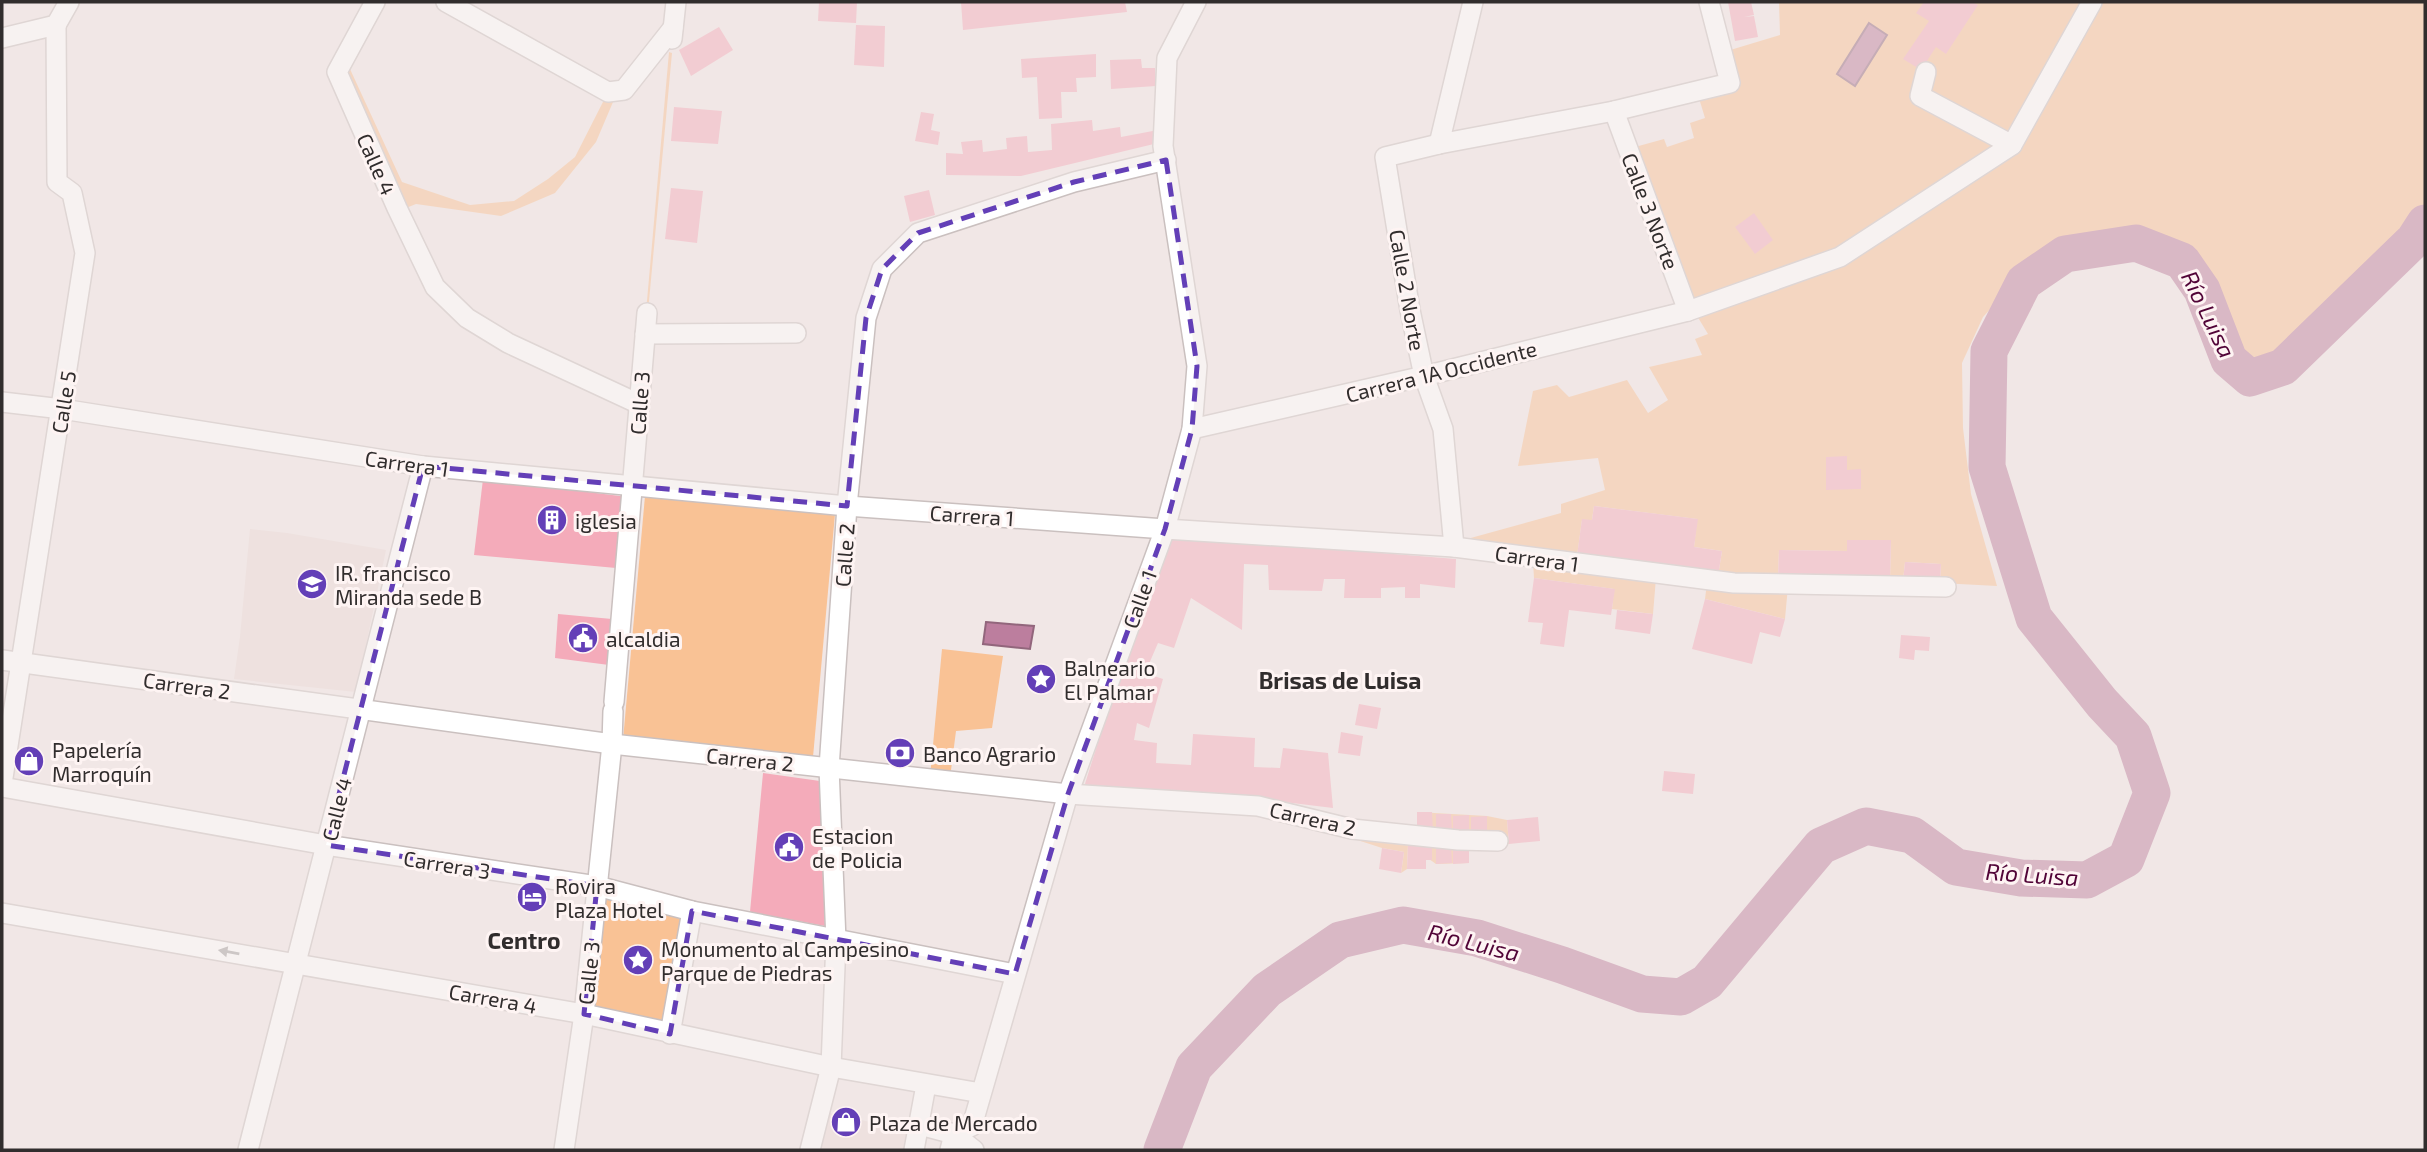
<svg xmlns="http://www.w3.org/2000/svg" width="2427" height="1152" viewBox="0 0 2427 1152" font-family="'Exo 2',sans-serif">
<rect width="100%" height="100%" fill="#f1e7e6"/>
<g fill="#ebd9d7">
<path d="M250,529L287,533L386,550L356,692L234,679L240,637Z"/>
<path d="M825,1112L915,1132L910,1150H814Z"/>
</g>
<g fill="#f9c295">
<path d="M1779,2H2425V211L2411,236L2280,364L2252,370L2234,356L2205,286L2182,256L2137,236L2065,246L2018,279L1983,317L1962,363L1963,428L1971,494L1997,586L1940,583L1941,564L1905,562L1903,581L1890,580L1891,540H1848L1847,551L1779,550L1778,578L1718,576L1722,551L1694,547L1697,519L1594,506L1592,520H1582L1577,556L1467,539L1561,513V504L1605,490L1598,458L1518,466L1533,391L1557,385L1569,397L1627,380L1648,413L1668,400L1649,367L1702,355L1695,339L1708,334L1691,306L1635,147L1664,139L1667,147L1694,138L1690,123L1705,118L1698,95L1735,86L1727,51L1780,35Z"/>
<path d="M669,52L672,53L648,312H646Z"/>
<path d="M350,69L402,182L470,205L514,201L548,179L575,157L605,98L616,95L596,142L555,193L501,216L416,204L406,208L347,78Z"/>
<path d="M645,496L835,514L813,757L623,740Z"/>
<path d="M1533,562L1656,578L1653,614L1612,609L1614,589L1534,578Z"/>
<path d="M1707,583L1788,586L1785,619L1705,599Z"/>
<path d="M942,649L1003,656L992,728L956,731L950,778L930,777Z"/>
<path d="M1417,812L1487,816L1507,820L1509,844L1469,845V863L1436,864L1408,844L1407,869L1401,873L1404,852L1382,848L1348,837L1417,831Z"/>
<path d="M601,896L686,915L666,1026L590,1009Z"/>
</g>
<g fill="#bc7e9e" stroke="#92667c" stroke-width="2">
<path d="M1869,23L1887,35L1855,86L1837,74Z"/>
<path d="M986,622L1034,626L1030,649L983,644Z"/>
</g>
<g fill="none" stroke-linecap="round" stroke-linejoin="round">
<path stroke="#bc7e9e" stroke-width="37" d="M1162,1150L1194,1067L1267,990L1340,940L1403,925L1477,938L1562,965L1642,994L1681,997L1707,982L1821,846L1866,826L1912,835L1956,867L2021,878L2087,880L2126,859L2152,793L2133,736L2102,703L2034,618L1987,467L1989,351L2024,282L2065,254L2136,243L2182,261L2202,290L2229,360L2250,378L2283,367L2414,240L2425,223"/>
</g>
<g fill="#f4abba">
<path d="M819,2H857L856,23L818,21Z"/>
<path d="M961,2H1125L1127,12L963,30Z"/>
<path d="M1728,2H1751L1754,15L1744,17L1754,16L1758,37L1735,41Z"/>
<path d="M1924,2H1972L1978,5L1946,54L1936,47L1921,70L1903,59L1929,21L1916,13Z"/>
<path d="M856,25L885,26L884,67L854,65Z"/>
<path d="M719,27L733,50L691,76L679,50Z"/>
<path d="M1096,54V77L1076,78L1077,92H1061L1062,118L1039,119L1037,77L1022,78L1021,59Z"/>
<path d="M1141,59L1142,68H1155L1156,86L1111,89L1110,60Z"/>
<path d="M674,107L722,111L718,144L671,141Z"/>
<path d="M921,112L934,114L931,130L940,132L938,145L915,141Z"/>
<path d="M1092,120L1093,131L1120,127L1121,137L1158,130V143L1021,176L946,175V153L963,154L961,142L982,140L983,152L1007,149L1006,138L1027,136L1028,152L1052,150L1051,124Z"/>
<path d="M671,188L703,191L697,243L665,239Z"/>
<path d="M929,190L935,215L910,222L904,196Z"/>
<path d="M1754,213L1773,240L1755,254L1735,227Z"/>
<path d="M1847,456V470L1861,469V489L1826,490V457Z"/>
<path d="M483,479L628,497L616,568L474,555Z"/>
<path d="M1594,506L1698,519L1694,547L1722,551L1718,576L1577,556L1582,519L1592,520Z"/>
<path d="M1173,536L1456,559L1455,588L1420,584V598H1405V587L1381,588V598H1344L1345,579H1324L1322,591L1269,590L1268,565L1244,564L1242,630L1191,598L1174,648L1158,643L1145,673L1163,679L1149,728L1137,723L1134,740L1157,743L1156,763L1191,765L1193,734L1255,738L1254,767L1280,768L1283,748L1328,753L1333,808L1261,799L1084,787L1123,663Z"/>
<path d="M1847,540H1891L1890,580L1778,578L1779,550L1847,551Z"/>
<path d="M1905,562L1941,564L1940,583L1903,581Z"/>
<path d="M1534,578L1615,589L1611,615L1569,610L1564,647L1540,644L1543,623L1528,622Z"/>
<path d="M1705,599L1785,619L1780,637L1760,632L1752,664L1692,649Z"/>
<path d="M1617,610L1653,614L1650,634L1615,629Z"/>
<path d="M558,614L612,619L609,665L555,658Z"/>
<path d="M1901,635L1930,637L1929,651L1915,650L1914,660L1899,658Z"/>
<path d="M1359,704L1381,708L1377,729L1355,725Z"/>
<path d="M1341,732L1363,736L1360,756L1338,753Z"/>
<path d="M1664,771L1695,774L1693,794L1662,791Z"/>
<path d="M763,773L820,781L825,926L750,912Z"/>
<path d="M1417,812H1432L1433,831H1417Z"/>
<path d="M1436,814H1451L1452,832L1436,833Z"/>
<path d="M1469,815V834H1453V816Z"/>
<path d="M1487,816V835H1471V817Z"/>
<path d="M1538,817L1540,841L1509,844L1507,820Z"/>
<path d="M1408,844H1432V860H1426V869H1407Z"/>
<path d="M1436,845H1451L1452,863L1436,864Z"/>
<path d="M1453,845H1469V863L1453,864Z"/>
<path d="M1382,848L1404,852L1401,873L1379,869Z"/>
</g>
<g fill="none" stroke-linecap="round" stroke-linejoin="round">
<g stroke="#cac0bf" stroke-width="22">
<g id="street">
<path d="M375,2L337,72L397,208L435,287L467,318L508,343L639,404"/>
<path d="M446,2L608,92L624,90L673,28"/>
<path d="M2,38L56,25L69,2"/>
<path d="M672,39L676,2"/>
<path d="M1926,72L1920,96L2012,145"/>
<path d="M1614,111L1688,311"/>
<path d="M1439,144L1473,2"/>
<path d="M645,334L796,333"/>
<path d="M2,402L62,409L423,466L847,506L1165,529L1454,547L1734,583L1946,587"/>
<path d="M1192,429L1424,376L1688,311L1840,257L2012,145L2092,2"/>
<path d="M1454,547L1443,429L1424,376L1410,310L1385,157L1439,144L1614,111L1730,83L1709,2"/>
<path d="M2,660L612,744L1068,794L1258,806L1352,829L1458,840L1498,841"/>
<path d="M614,702L647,313"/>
<path d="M2,784L85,253L72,193L57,182L56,25"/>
<path d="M2,787L326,845L597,886L692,911L1015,974"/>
<path d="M2,913L584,1014L831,1067L981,1093"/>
<path d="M670,1034L692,911"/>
<path d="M920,1125L954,1134L974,1150"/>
<path d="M248,1150L423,466"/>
<path d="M564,1150L584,1014L612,744L613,711"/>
<path d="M810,1150L831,1067L836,941L829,768L847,506L866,318L882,269L918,233L1074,182L1166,160"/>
<path d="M914,1150L926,1085"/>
<path d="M950,1150L954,1134L972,1126L1068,794L1165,529L1192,429L1197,366L1163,146L1167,58L1196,2"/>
</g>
</g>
<use href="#street" stroke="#fff" stroke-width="19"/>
</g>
<defs><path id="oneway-solid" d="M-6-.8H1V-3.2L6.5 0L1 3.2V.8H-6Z" transform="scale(1.75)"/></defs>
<use fill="#a2a0a0" href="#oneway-solid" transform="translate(229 952) rotate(-170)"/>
<path d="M0 0H2427V1152H0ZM1166,160L1197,366L1192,429L1165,529L1068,794L1015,974L692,911L670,1034L584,1014L597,886L326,845L423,466L847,506L866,318L882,269L918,233L1074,182Z" fill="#f1e7e6" fill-opacity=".55" fill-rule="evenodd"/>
<path fill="none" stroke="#633fb7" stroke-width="5" stroke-dasharray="14 9" stroke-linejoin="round" d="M1166,160L1197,366L1192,429L1165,529L1068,794L1015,974L692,911L670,1034L584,1014L597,886L326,845L423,466L847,506L866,318L882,269L918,233L1074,182Z"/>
<defs>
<g id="building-disc" transform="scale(1.575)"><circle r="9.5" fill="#633fb7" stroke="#fef4f3"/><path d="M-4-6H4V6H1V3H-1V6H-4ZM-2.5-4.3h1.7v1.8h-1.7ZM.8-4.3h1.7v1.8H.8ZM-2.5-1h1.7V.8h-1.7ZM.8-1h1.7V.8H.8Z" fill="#fff"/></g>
<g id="school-disc" transform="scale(1.575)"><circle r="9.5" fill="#633fb7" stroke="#fef4f3"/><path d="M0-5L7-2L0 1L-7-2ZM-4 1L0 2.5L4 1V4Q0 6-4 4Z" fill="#fff"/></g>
<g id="civic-disc" transform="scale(1.575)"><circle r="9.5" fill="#633fb7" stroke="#fef4f3"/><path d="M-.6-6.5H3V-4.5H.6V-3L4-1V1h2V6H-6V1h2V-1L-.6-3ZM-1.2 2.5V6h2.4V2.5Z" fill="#fff"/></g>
<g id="sight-disc" transform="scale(1.575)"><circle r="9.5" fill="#633fb7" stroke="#fef4f3"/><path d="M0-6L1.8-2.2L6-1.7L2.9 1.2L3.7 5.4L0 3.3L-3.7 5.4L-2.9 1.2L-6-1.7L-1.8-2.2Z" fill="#fff"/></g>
<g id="bank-disc" transform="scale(1.575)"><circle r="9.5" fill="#633fb7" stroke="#fef4f3"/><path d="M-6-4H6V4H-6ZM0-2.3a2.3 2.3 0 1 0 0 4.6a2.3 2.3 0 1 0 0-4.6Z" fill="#fff"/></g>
<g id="shop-disc" transform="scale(1.575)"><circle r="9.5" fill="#633fb7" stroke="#fef4f3"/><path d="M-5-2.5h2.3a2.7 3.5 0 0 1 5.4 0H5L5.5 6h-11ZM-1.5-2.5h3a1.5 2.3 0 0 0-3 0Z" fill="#fff"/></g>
<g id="hotel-disc" transform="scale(1.575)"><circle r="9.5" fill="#633fb7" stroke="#fef4f3"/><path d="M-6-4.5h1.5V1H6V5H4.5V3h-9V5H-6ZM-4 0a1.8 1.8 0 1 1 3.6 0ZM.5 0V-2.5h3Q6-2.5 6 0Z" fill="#fff"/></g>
</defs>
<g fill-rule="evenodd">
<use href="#building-disc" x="552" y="520"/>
<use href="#school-disc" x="312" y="584"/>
<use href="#civic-disc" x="583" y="638"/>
<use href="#sight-disc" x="1041" y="679"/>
<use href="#bank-disc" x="900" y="753"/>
<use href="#shop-disc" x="29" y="761"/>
<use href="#civic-disc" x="789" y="847"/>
<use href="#hotel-disc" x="532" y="897"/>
<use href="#sight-disc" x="638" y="960"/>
<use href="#shop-disc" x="846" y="1122"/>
</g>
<g text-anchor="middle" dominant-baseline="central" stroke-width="6" stroke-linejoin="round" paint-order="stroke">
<g font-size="21" fill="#312d2d" stroke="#fef4f3">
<text transform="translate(377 164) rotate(66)">Calle 4</text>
<text transform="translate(1651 211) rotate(69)">Calle 3 Norte</text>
<text transform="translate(1408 290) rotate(80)">Calle 2 Norte</text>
<text transform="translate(1441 371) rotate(-14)">Carrera 1A Occidente</text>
<text transform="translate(63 402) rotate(-81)">Calle 5</text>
<text transform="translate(639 403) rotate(-86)">Calle 3</text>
<text transform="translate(407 463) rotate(8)">Carrera 1</text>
<text transform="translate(972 515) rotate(4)">Carrera 1</text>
<text transform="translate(844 555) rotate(-86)">Calle 2</text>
<text transform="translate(1537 558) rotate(8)">Carrera 1</text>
<text transform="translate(1139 599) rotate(-70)">Calle 1</text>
<text transform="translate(187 685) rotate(8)">Carrera 2</text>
<text transform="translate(750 759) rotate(6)">Carrera 2</text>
<text transform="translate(336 809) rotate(-76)">Calle 4</text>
<text transform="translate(1313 818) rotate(13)">Carrera 2</text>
<text transform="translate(447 864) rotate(9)">Carrera 3</text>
<text transform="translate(588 973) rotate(-84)">Calle 3</text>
<text transform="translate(493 998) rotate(10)">Carrera 4</text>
</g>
<g font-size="21" fill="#312d2d" stroke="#fef4f3" text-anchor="start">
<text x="575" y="520">iglesia</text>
<text x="335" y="572">IR. francisco<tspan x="335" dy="24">Miranda sede B</tspan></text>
<text x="606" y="638">alcaldia</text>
<text x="1064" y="667">Balneario<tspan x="1064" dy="24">El Palmar</tspan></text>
<text x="52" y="749">Papelería<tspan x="52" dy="24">Marroquín</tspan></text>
<text x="923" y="753">Banco Agrario</text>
<text x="812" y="835">Estacion<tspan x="812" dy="24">de Policia</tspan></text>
<text x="555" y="885">Rovira<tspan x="555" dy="24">Plaza Hotel</tspan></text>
<text x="661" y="948">Monumento al Campesino<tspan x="661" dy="24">Parque de Piedras</tspan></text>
<text x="869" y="1122">Plaza de Mercado</text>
</g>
<g font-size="23" font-style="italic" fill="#510437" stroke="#fef4f3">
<text transform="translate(2209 314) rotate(64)">Río Luisa</text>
<text transform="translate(2032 874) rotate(4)">Río Luisa</text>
<text transform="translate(1474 942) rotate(14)">Río Luisa</text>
</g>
<g font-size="23" font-weight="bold" fill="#312d2d" stroke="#fef4f3">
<text x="1340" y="680">Brisas de Luisa</text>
<text x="524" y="940">Centro</text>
</g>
</g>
<rect width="2427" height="1152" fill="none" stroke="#312d2d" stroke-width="7"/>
</svg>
